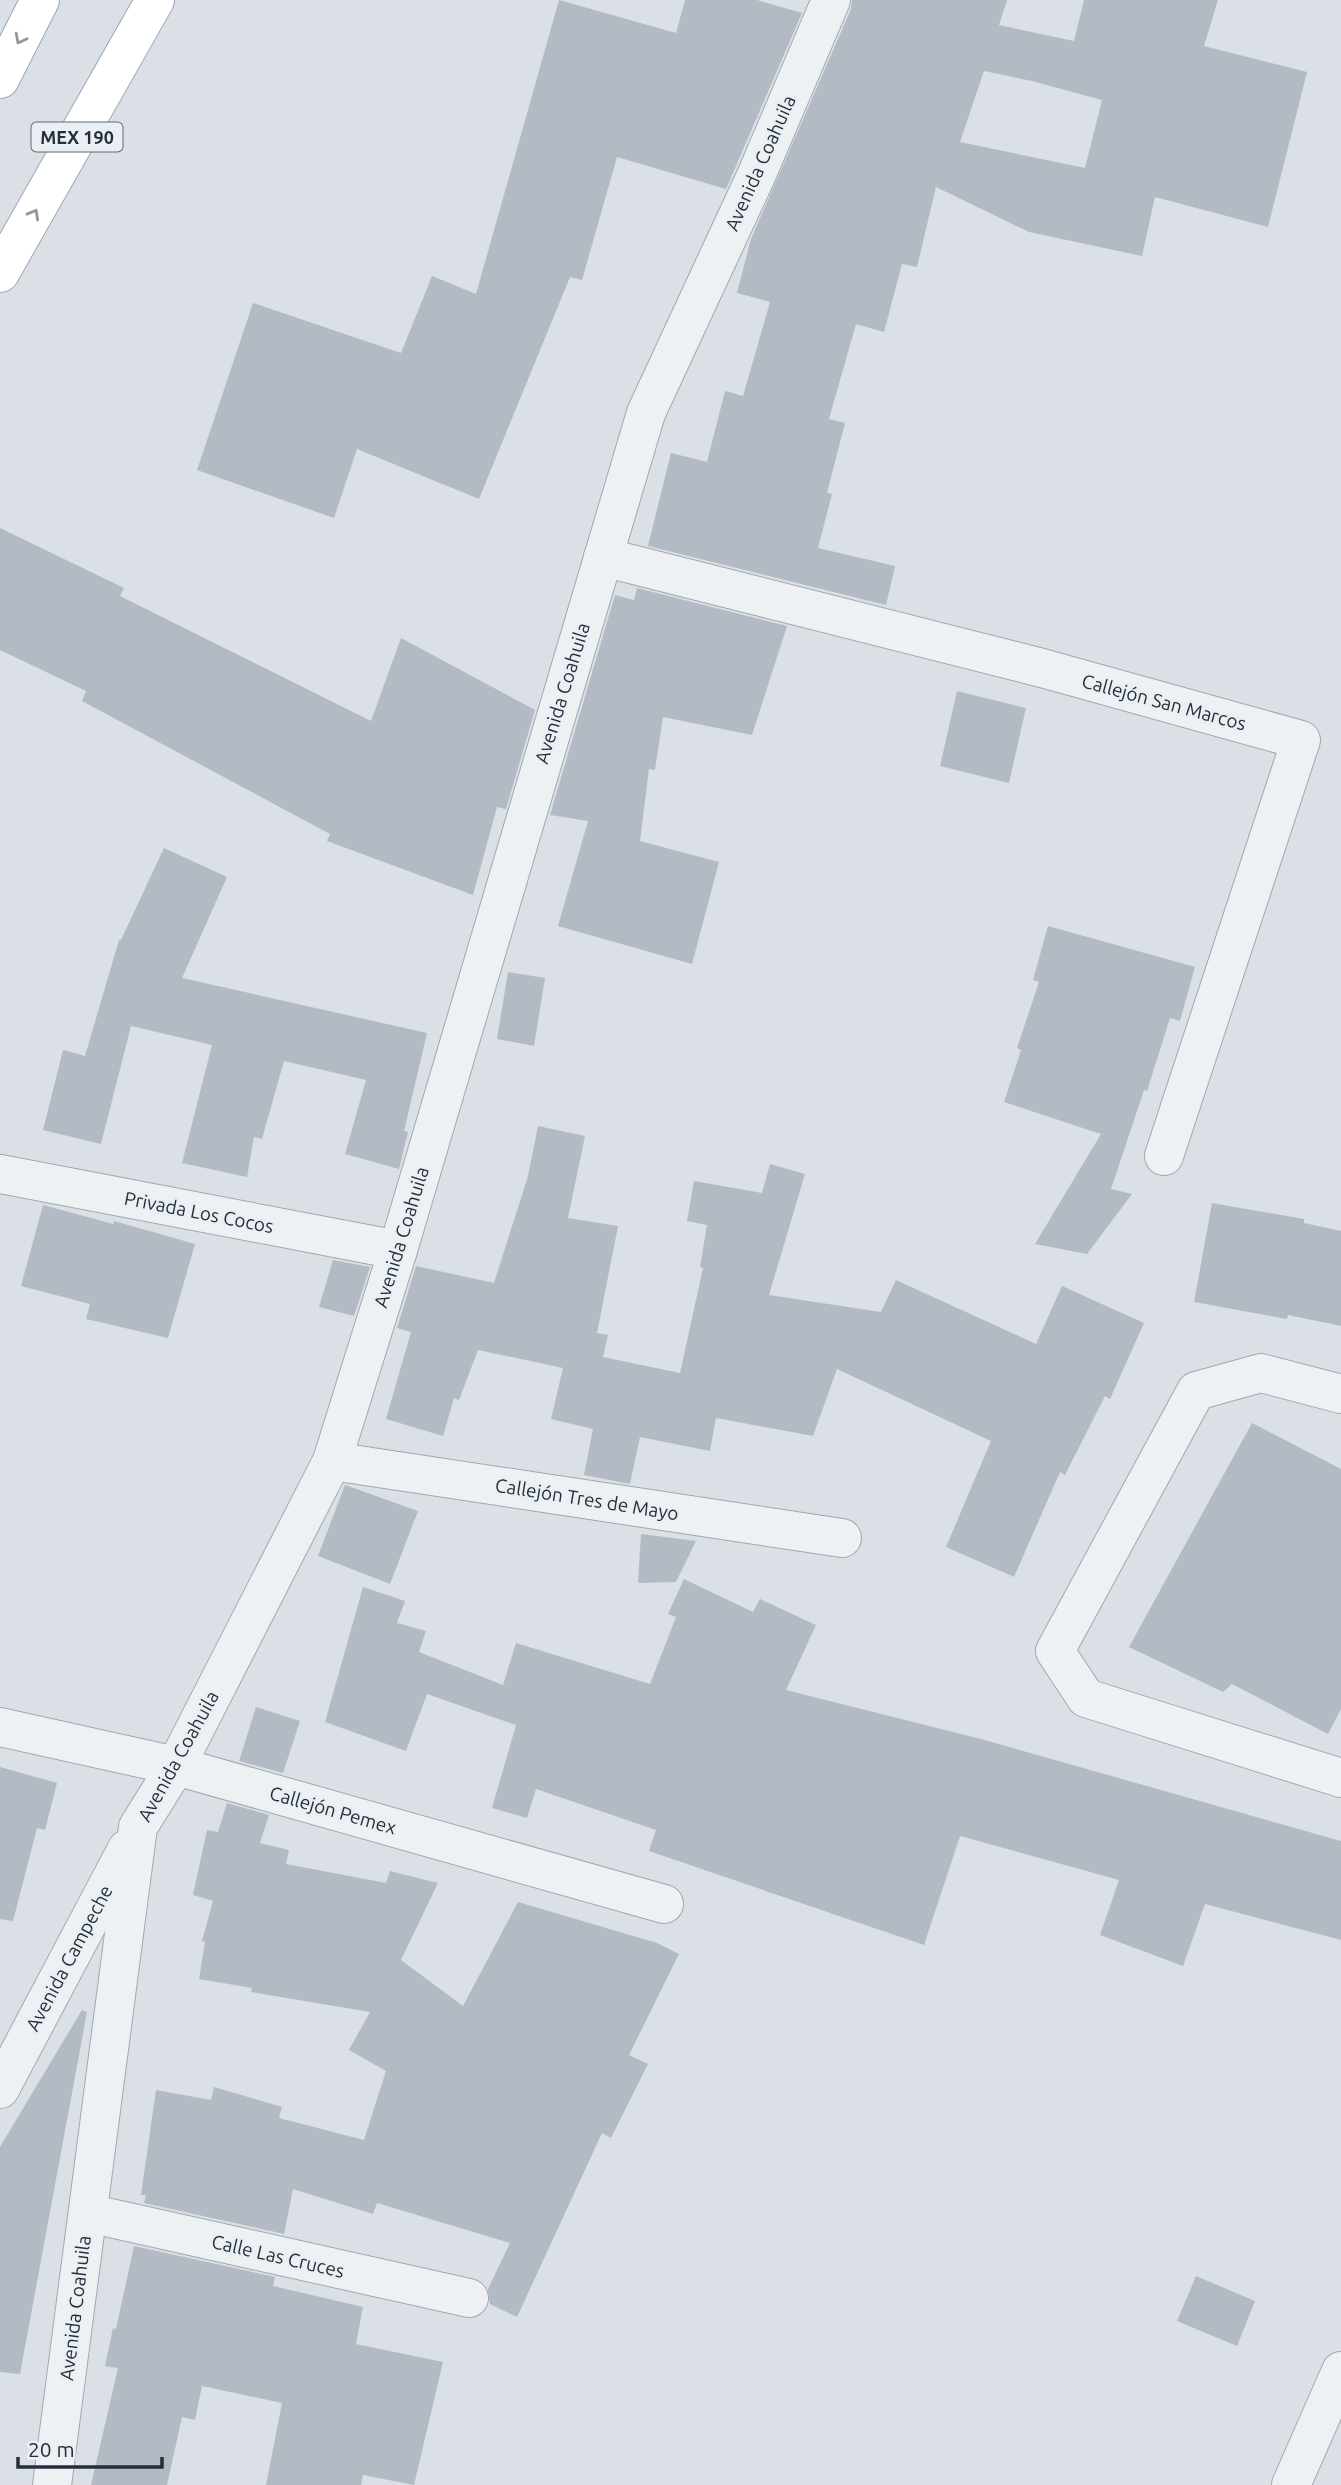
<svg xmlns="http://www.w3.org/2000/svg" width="1341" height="2485" viewBox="0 0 1341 2485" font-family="Ubuntu,sans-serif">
<rect width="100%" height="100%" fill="#dbe0e6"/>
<g fill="#b2bac3" fill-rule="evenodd">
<path d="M559,0L676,33L685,0H757L802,13L726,189L617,157L582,280L570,277L479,499L357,449L334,518L197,470L253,303L401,353L432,276L476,294Z"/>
<path d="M852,0H1007L999,25L1074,41L1084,0H1218L1204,46L1307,72L1268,227L1155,197L1142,256L1029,232L936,187L917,267L902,264L884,332L856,324L829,419L845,423L827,493L832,494L818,548L895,566L886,605L648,546L671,453L707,462L725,391L743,396L770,302L737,293L751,239L851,9ZM984,71L1032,81L1102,100L1085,168L960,142Z"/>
<path d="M0,528L124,588L120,596L371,721L401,638L535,710L506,809L497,807L473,895L327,841L330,834L82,701L86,691L0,650Z"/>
<path d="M637,588L787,626L752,735L663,717L655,770L649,769L640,841L719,862L692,964L558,926L588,821L550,815L615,595L634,600Z"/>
<path d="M957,691L1026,708L1009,783L940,766Z"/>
<path d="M164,848L227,877L182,978L427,1033L404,1131L408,1132L399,1169L345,1154L366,1080L284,1061L262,1139L254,1137L247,1177L182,1163L212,1045L131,1026L101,1144L43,1130L63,1050L85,1056L119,940H121Z"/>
<path d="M1048,926L1195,967L1180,1021L1170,1018L1147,1091L1144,1090L1111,1189L1132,1194L1087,1254L1035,1244L1101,1134L1004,1102L1021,1050L1017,1048L1039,982L1033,980Z"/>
<path d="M508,972L545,978L534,1046L497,1039Z"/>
<path d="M538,1126L585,1136L568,1218L618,1226L597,1333L608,1335L603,1357L680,1373L703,1268L700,1267L707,1225L687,1221L694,1181L762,1193L770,1164L805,1174L769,1295L881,1312L896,1280L1036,1344L1062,1286L1144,1323L1110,1399L1105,1396L1065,1475L1060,1472L1014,1577L946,1547L991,1441L837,1369L813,1436L716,1418L710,1451L640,1437L630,1484L584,1475L593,1429L551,1419L563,1368L478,1350L459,1400L454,1398L443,1436L386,1419L411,1332L397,1328L416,1266L494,1283L528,1176Z"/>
<path d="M1212,1203L1304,1219V1223L1341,1231V1326L1288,1315L1287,1319L1194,1302Z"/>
<path d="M43,1205L113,1224L114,1221L195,1244L168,1338L86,1319L90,1304L21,1286Z"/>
<path d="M333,1260L370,1267L354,1316L319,1307Z"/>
<path d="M1252,1423L1341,1469V1709L1328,1734L1232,1684L1223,1692L1129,1647Z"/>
<path d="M345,1485L418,1511L390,1584L318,1556Z"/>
<path d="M641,1534L696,1541L676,1582L638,1583Z"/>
<path d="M684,1579L753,1612L760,1599L816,1625L786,1690L981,1739L1341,1841V1940L1205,1904L1183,1966L1100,1935L1119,1880L960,1836L924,1945L649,1851L656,1830L536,1789L527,1818L492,1808L516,1725L427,1694L406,1751L325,1722L363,1587L405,1601L397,1623L426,1631L419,1652L503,1685L516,1643L650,1684L676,1617L668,1614Z"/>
<path d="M256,1707L300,1721L283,1773L239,1761Z"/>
<path d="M0,1767L57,1783L45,1830L37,1828L13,1921L0,1919Z"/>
<path d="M227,1803L269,1815L260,1843L289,1850L286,1864L386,1883L390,1871L438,1883L401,1960L463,2006L518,1902L657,1943L679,1954L629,2055L648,2064L611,2138L602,2133L517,2317L490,2304L488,2289L510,2243L377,2203L373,2214L293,2189L284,2234L144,2203L146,2195H141L156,2090L211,2100L214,2087L282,2107L279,2118L364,2140L386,2071L349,2050L370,2012L251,1992L252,1988L199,1979L205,1942L202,1941L213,1901L193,1895L207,1830L218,1832Z"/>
<path d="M82,2010L87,2012L20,2374L0,2372V2147Z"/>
<path d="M134,2246L275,2277L273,2286L363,2307L356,2344L443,2362L414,2485L363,2475L361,2485H266L282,2403L202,2386L195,2420L182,2417L167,2485H91L118,2368L105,2366L113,2328L116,2329Z"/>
<path d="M1196,2276L1255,2301L1237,2346L1177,2321Z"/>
</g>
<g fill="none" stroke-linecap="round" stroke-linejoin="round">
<g stroke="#a1a7b0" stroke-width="40">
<g id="minor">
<path d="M603,557L1042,668L1301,740L1164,1156"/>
<path d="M0,1174L398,1250"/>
<path d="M1341,1394L1261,1373L1196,1391L1055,1651L1086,1698L1341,1778"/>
<path d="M332,1461L842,1538"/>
<path d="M0,1727L176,1766L664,1904"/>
<path d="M0,2089L127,1849"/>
<path d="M88,2213L469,2298"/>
<path d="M52,2485L138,1827L176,1766L332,1461L398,1250L646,413L756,176L831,0"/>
<path d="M1291,2485L1341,2371"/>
</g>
</g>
<g stroke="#9aa6b2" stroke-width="40">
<g id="major">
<path d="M0,79L40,0"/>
<path d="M0,273L155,0"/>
</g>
</g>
<use href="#minor" stroke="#eef1f4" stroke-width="38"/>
<use href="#major" stroke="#fff" stroke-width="38"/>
</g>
<defs><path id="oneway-chevron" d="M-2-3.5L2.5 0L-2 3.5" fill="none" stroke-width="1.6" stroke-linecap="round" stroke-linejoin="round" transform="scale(1.75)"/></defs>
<g stroke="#92979e">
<use href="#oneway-chevron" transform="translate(20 39) rotate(117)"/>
<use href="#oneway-chevron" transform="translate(34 214) rotate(-61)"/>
</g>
<g text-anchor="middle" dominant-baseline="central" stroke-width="6" stroke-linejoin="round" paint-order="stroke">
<rect fill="#eaeff4" stroke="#606973" stroke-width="2" x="31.5" y="122.5" width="91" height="29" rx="5"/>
<g font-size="18" font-weight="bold" fill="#252f3c">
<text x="77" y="137">MEX 190</text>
</g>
<g font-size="19" fill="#252f3c" stroke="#eaeff4">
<text transform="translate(760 163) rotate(-66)">Avenida Coahuila</text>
<text transform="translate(562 693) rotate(-73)">Avenida Coahuila</text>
<text transform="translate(1164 702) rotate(15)">Callejón San Marcos</text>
<text transform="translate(199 1212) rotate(11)">Privada Los Cocos</text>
<text transform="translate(401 1237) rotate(-73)">Avenida Coahuila</text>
<text transform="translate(587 1499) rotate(9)">Callejón Tres de Mayo</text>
<text transform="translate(178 1756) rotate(-61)">Avenida Coahuila</text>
<text transform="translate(333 1810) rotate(16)">Callejón Pemex</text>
<text transform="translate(69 1958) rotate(-62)">Avenida Campeche</text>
<text transform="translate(278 2256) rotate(13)">Calle Las Cruces</text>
<text transform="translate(75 2308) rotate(-83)">Avenida Coahuila</text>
</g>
</g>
<path d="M18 2457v10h144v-10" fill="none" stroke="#252f3c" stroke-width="3.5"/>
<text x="28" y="2457" font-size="21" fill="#252f3c" stroke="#eaeff4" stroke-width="5" paint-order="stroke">20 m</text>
</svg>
